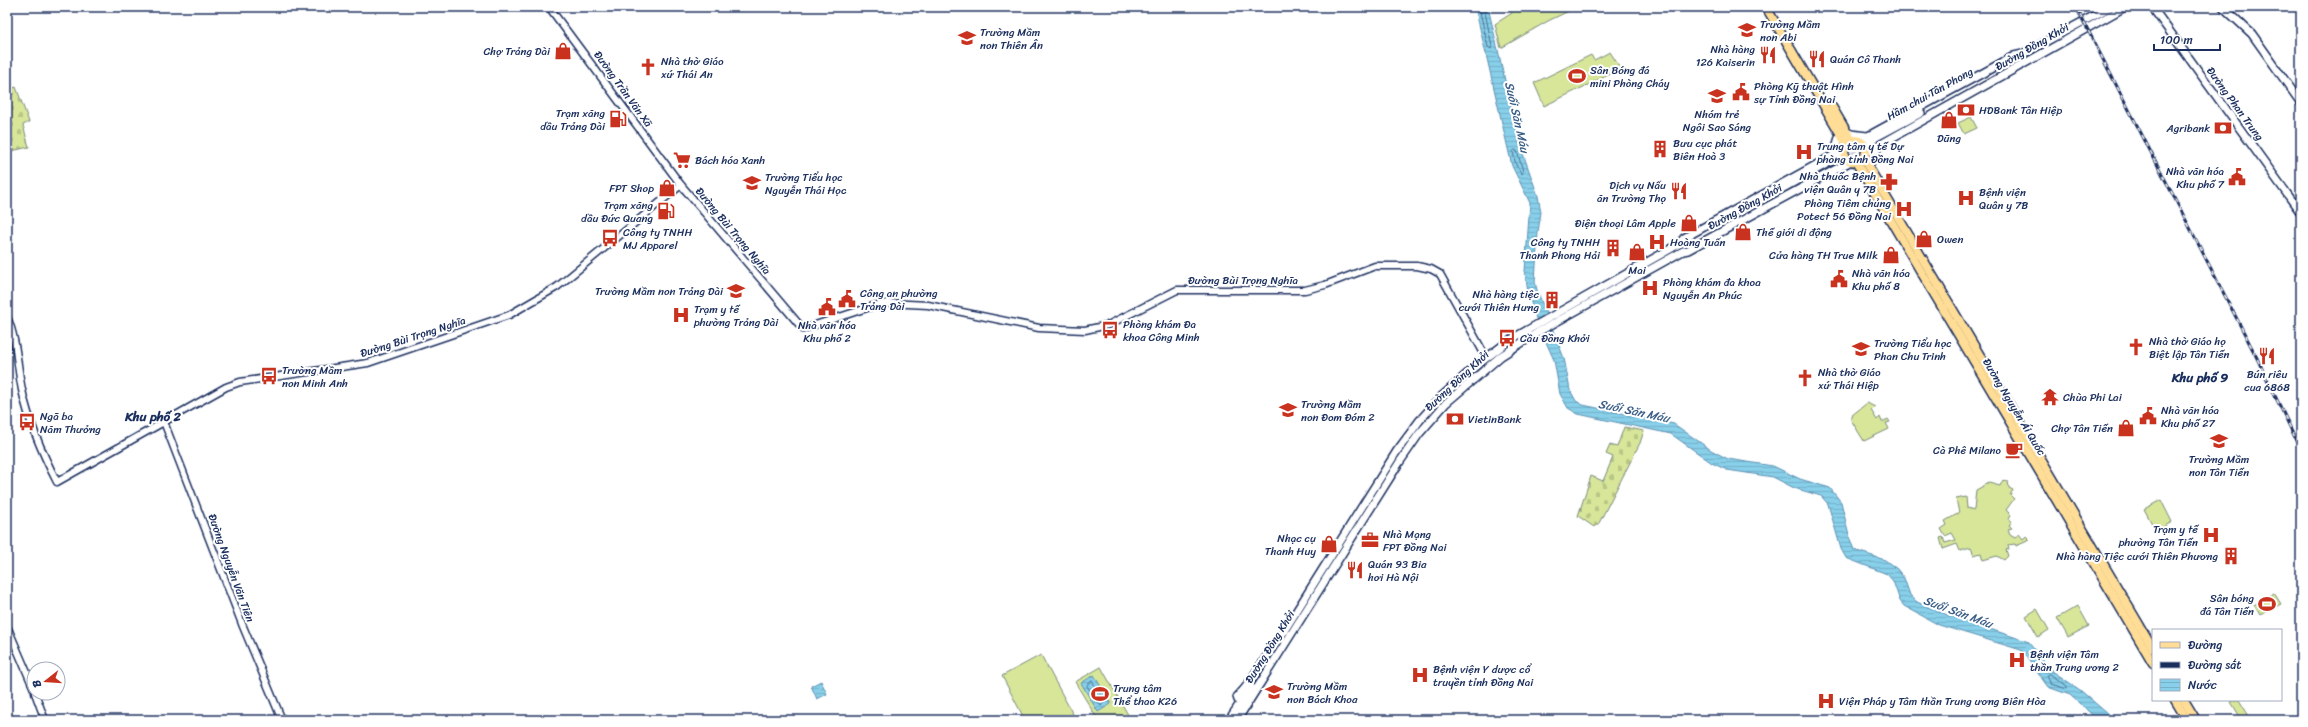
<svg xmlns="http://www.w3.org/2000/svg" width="2308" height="727" viewBox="0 0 2308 727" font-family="Sriracha,sans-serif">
<defs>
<pattern id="cemetery-stones" width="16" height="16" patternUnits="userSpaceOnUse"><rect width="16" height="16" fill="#d7e699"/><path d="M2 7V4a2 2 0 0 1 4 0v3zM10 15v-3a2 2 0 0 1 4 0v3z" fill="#b8c686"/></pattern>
<pattern id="water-rules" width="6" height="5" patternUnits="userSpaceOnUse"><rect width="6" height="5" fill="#88cfe9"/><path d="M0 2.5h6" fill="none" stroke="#75b2ca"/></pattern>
</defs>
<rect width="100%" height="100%" fill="#fff"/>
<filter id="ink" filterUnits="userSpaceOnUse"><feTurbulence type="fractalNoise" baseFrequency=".025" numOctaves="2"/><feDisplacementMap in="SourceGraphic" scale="8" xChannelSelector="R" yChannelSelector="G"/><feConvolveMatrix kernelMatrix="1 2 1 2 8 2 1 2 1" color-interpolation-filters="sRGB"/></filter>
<g filter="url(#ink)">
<g fill="#d7e699" stroke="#798a7c">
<path d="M1509,7H1577L1548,21L1501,48L1495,24L1512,13Z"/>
<path d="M1610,52L1621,69L1544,106L1534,83L1591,55L1594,60Z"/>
<path d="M1971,117L1977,128L1964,134L1958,123Z"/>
<path d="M1867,403L1875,407L1871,410L1877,420L1880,417L1882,422L1888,419L1890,422L1886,423L1889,429L1864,441L1851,420V416Z"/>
<path d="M2003,480L2008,481L2009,488L2013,490L2010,495L2014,499L2006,510L2011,515L2009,518L2012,522L2009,525L2012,528L2008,529L2010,534L2015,537L2019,534L2023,539L2026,536L2030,540L2016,546L2015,544L2008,545L2009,549L2006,550L2008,556L2004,560L1997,556L1983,560L1981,553L1974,555L1971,548L1960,551L1957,544L1943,549L1940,538L1943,537L1945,543L1956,540L1952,533L1945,536L1941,529L1947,525L1945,521L1959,513L1956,499L1966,497L1967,508L1974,510L1976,490L1989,483L2000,486Z"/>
<path d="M2161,500L2172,522L2156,531L2144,509Z"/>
<path d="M2274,593L2281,604L2260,615L2254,605Z"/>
<path d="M2078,606L2089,626L2068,637L2057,618Z"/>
<path d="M2037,609L2049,630L2038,637L2026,616Z"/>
<path d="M1041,655L1076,720H1025L1002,676Z"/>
<path d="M1101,667L1131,720H1098L1075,682Z"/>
<path d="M2235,700H2239L2249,716L2242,720L2231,702Z"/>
</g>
<g fill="url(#cemetery-stones)" stroke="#798a7c">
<path d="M16,87L29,122L23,125L29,147L7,152V90Z"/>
<path d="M1624,427L1644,431L1640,443L1598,525H1596L1594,527L1578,516L1591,476L1603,481L1613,457L1606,454L1610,445L1617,447Z"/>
</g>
<g fill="url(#water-rules)" stroke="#5c8fb1">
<path d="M1475,7H1488L1520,145L1538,196L1541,212L1538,232L1535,282L1537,290L1564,358L1570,390L1576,401L1583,405L1674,424L1711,450L1728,459L1773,466L1800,479L1830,488L1841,502L1850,539L1854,550L1885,560L1897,569L1904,578L1910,595L1917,602L1945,614L2029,642L2051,670L2080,690L2115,720H2098L2070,695L2048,687L2021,650L1939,625L1904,606L1900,601L1893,581L1887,574L1846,558L1841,549L1828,504L1821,496L1794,488L1773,477L1727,470L1712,463L1671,434L1578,414L1568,408L1560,394L1554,360L1537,322L1528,293L1525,271L1530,203L1512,166Z"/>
<path d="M1094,675L1111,704L1098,712L1081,683Z"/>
<path d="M821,681L827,694L817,699L811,686Z"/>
</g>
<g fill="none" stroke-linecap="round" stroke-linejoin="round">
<g stroke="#476f96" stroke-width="1">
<path d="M1479,7L1488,47L1491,49L1492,47L1484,7"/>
<path d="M1515,150L1517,151L1523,171L1522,174L1516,165L1513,152Z"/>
<path d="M2050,674L2067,686V689L2051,684L2047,676Z"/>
<path d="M1092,681L1105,701L1101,706L1087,686Z"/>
</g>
<path stroke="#d1d5df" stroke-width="7" stroke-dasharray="7 3.5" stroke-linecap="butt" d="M1842,161L1871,145"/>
<g stroke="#1b2f5e" stroke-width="9">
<g id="tertiary">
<path d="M549,7L681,185L803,329L870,307L888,303L928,305L1039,328L1085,330L1108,325L1177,290H1305L1325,285L1375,266H1417L1431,269L1440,274L1486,357"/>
<path d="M7,317C17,340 17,365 22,390C29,422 42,453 57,482L226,387L240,382L368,363L509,315L557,287L681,185"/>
<path d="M164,422L242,624L282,720"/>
<path d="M7,626L34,689"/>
<path d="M35,693L45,720"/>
</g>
</g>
<g stroke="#1b2f5e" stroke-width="10">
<g id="secondary">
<path d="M2152,7L2301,213"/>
<path d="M2223,7L2252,34L2301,103"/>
<path d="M1845,131L1851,134L1867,136"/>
<path d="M1859,141L2014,56L2023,54L2110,7"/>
<path d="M1869,141L1921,113"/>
<path d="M1865,153L2125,7"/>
<path d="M1834,154L1840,134"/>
<path d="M1869,166L1877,149"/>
<path d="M1749,207L1839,157"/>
<path d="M1244,690L1284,631L1397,451L1420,420L1441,397L1477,365L1510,340L1679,244L1684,238L1845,149"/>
<path d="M1238,700L1237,697L1246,687"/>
<path d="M1229,720L1251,687"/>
<path d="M1237,720L1399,463L1419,434L1446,403L1501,356L1540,331L1683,251L1688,250L1851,161"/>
</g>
</g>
<g stroke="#1b2f5e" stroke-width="11">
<g id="primary">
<path d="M1766,7L1847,145"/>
<path d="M1832,107L1852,141"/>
<circle cx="1855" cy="151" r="11"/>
<path d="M1863,158L2153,648"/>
<path d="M1856,162L2153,663"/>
<path d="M2175,700L2187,720"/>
<path d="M2184,700L2196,720"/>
</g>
</g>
<use href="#tertiary" stroke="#fff" stroke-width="6"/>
<use href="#secondary" stroke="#fff" stroke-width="7"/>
<use href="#primary" stroke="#ffdd96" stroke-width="8"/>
<g stroke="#1b2f5e" stroke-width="3">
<path id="rail" d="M2076,7L2255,354L2301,450"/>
</g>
<use href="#rail" stroke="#fff" stroke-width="1.5" stroke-dasharray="4.5" stroke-linecap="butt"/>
</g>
</g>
<defs>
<g id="school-bare" transform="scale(1.38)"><path d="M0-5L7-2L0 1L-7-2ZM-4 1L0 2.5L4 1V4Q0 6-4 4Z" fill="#c8321e" stroke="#fff" stroke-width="2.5" paint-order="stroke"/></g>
<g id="shop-bare" transform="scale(1.38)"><path d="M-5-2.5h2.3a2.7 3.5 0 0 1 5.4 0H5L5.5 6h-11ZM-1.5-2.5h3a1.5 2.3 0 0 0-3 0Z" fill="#c8321e" stroke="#fff" stroke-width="2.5" paint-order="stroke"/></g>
<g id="restaurant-bare" transform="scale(1.38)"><path d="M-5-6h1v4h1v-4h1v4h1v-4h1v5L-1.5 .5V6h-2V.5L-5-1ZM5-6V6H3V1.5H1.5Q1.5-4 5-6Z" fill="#c8321e" stroke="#fff" stroke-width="2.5" paint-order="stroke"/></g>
<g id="church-bare" transform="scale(1.38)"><path d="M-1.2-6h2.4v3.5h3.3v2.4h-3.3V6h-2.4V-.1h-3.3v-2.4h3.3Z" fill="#c8321e" stroke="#fff" stroke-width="2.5" paint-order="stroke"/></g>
<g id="stadium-bare" transform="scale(1.38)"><path d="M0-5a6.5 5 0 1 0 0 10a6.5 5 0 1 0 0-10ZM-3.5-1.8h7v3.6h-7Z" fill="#c8321e" stroke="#fff" stroke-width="2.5" paint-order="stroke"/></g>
<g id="civic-bare" transform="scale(1.38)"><path d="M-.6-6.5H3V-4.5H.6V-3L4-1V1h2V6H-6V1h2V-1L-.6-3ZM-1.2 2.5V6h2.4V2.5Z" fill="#c8321e" stroke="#fff" stroke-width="2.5" paint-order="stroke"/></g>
<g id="bank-bare" transform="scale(1.38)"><path d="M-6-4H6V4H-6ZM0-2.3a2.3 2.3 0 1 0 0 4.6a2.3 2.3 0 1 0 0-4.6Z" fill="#c8321e" stroke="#fff" stroke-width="2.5" paint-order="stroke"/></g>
<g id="fuel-bare" transform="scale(1.38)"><path d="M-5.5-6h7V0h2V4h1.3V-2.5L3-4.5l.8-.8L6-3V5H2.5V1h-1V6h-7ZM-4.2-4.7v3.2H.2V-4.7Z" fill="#c8321e" stroke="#fff" stroke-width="2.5" paint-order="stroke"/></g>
<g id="building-bare" transform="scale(1.38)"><path d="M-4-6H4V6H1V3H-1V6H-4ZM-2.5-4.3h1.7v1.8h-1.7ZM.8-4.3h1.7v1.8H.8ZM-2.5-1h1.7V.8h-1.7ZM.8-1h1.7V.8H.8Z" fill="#c8321e" stroke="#fff" stroke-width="2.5" paint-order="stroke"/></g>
<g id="hospital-bare" transform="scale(1.38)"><path d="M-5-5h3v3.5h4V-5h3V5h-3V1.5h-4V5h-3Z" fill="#c8321e" stroke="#fff" stroke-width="2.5" paint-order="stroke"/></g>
<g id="supermarket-bare" transform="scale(1.38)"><path d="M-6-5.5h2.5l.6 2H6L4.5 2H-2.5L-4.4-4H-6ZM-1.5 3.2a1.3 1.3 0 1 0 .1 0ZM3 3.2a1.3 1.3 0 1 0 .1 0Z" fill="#c8321e" stroke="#fff" stroke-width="2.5" paint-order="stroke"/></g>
<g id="pharmacy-bare" transform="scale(1.38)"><path d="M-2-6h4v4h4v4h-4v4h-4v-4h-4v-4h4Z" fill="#c8321e" stroke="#fff" stroke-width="2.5" paint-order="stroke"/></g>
<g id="bus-bare" transform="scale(1.38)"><path d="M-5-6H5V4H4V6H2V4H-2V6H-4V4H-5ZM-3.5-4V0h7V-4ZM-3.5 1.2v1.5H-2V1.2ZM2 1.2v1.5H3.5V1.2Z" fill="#c8321e" stroke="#fff" stroke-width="2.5" paint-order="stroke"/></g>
<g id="temple-bare" transform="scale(1.38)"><path d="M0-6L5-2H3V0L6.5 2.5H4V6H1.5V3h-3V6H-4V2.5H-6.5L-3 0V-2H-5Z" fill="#c8321e" stroke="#fff" stroke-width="2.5" paint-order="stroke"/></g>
<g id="cafe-bare" transform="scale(1.38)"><path d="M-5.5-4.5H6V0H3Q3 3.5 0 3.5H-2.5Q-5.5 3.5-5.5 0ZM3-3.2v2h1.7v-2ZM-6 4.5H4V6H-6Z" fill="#c8321e" stroke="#fff" stroke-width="2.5" paint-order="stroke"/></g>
<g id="office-bare" transform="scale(1.38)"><path d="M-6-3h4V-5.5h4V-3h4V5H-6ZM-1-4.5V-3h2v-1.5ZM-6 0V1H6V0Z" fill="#c8321e" stroke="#fff" stroke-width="2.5" paint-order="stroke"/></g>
</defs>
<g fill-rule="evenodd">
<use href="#school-bare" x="1747" y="30"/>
<use href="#school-bare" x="967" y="38"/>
<use href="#shop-bare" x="563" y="51"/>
<use href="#restaurant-bare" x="1768" y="55"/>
<use href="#restaurant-bare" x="1817" y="59"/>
<use href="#church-bare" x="648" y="67"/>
<use href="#stadium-bare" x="1577" y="76"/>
<use href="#civic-bare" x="1741" y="92"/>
<use href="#school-bare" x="1717" y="96"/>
<use href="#bank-bare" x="1966" y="110"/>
<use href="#fuel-bare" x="618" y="119"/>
<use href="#shop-bare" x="1949" y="120"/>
<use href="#bank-bare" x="2223" y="128"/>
<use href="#building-bare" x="1660" y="149"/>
<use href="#hospital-bare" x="1804" y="152"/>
<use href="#supermarket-bare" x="682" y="160"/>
<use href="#civic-bare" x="2237" y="177"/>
<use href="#pharmacy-bare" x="1889" y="182"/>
<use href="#school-bare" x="752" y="183"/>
<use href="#shop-bare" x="667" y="188"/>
<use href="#restaurant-bare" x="1679" y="191"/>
<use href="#hospital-bare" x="1966" y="198"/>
<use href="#hospital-bare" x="1904" y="209"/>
<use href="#fuel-bare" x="666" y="211"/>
<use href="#shop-bare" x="1689" y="223"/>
<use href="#shop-bare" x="1743" y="232"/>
<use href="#bus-bare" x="610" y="238"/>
<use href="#shop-bare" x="1924" y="239"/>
<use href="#hospital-bare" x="1657" y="242"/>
<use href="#building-bare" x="1613" y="248"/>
<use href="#shop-bare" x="1637" y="252"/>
<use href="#shop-bare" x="1891" y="255"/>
<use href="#civic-bare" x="1839" y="279"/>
<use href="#hospital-bare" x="1650" y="288"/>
<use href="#school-bare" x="736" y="291"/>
<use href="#civic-bare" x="847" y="299"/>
<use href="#building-bare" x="1552" y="300"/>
<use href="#civic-bare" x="827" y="307"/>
<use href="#hospital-bare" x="681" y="315"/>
<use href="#bus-bare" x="1110" y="330"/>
<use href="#bus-bare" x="1507" y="338"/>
<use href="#church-bare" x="2136" y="347"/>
<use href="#school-bare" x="1861" y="349"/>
<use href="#restaurant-bare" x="2267" y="356"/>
<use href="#bus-bare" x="269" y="376"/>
<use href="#church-bare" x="1805" y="378"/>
<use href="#temple-bare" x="2050" y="397"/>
<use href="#school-bare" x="1288" y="410"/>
<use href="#civic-bare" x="2148" y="416"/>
<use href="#bank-bare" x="1455" y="419"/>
<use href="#bus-bare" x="27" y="422"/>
<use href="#shop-bare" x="2126" y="428"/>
<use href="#school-bare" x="2219" y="441"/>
<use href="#cafe-bare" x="2014" y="450"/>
<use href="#hospital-bare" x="2211" y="535"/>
<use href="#office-bare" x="1370" y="540"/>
<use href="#shop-bare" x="1329" y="544"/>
<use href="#building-bare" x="2231" y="556"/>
<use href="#restaurant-bare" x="1355" y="570"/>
<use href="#stadium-bare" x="2267" y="604"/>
<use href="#hospital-bare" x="2017" y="660"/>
<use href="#hospital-bare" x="1420" y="675"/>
<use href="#school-bare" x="1274" y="692"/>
<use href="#stadium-bare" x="1100" y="694"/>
<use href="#hospital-bare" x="1826" y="701"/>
</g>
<g text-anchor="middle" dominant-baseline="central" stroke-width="4" stroke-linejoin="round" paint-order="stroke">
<g font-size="11" fill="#1b2f5e" stroke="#fff" text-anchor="start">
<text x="1760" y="24">Trường Mầm<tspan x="1760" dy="13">non Abi</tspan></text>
<text x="980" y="32">Trường Mầm<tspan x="980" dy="13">non Thiên Ân</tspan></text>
<text x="1755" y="49" text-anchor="end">Nhà hàng<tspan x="1755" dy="13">126 Kaiserin</tspan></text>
<text x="550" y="51" text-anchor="end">Chợ Trảng Dài</text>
<text x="1830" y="59">Quán Cô Thanh</text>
<text x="661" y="61">Nhà thờ Giáo<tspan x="661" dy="13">xứ Thái An</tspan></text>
<text x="1590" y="70">Sân Bóng đá<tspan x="1590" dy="13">mini Phòng Cháy</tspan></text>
<text x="1754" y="86">Phòng Kỹ thuật Hình<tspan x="1754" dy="13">sự Tỉnh Đồng Nai</tspan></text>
<text x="1979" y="110">HDBank Tân Hiệp</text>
<text x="605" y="113" text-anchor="end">Trạm xăng<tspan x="605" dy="13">dầu Trảng Dài</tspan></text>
<text x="1717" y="114" text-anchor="middle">Nhóm trẻ<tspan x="1717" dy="13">Ngôi Sao Sáng</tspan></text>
<text x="2210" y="128" text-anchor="end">Agribank</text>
<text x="1949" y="138" text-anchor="middle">Dũng</text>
<text x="1673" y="143">Bưu cục phát<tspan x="1673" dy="13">Biên Hoà 3</tspan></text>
<text x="1817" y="146">Trung tâm y tế Dự<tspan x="1817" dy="13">phòng tỉnh Đồng Nai</tspan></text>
<text x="695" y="160">Bách hóa Xanh</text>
<text x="2224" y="171" text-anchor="end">Nhà văn hóa<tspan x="2224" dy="13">Khu phố 7</tspan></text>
<text x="1876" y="176" text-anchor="end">Nhà thuốc Bệnh<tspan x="1876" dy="13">viện Quân y 7B</tspan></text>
<text x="765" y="177">Trường Tiểu học<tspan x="765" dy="13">Nguyễn Thái Học</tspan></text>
<text x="1666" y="185" text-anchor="end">Dịch vụ Nấu<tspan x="1666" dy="13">ăn Trường Thọ</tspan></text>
<text x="654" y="188" text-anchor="end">FPT Shop</text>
<text x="1979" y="192">Bệnh viện<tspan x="1979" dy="13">Quân y 7B</tspan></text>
<text x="1891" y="203" text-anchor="end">Phòng Tiêm chủng<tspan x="1891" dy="13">Potect 56 Đồng Nai</tspan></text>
<text x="653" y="205" text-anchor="end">Trạm xăng<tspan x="653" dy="13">dầu Đức Quang</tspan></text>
<text x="1676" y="223" text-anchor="end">Điện thoại Lâm Apple</text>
<text x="623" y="232">Công ty TNHH<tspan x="623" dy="13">MJ Apparel</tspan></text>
<text x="1756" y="232">Thế giới di động</text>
<text x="1937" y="239">Owen</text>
<text x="1600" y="242" text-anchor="end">Công ty TNHH<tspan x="1600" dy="13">Thanh Phong Hải</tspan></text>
<text x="1670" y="242">Hoàng Tuấn</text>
<text x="1878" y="255" text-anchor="end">Cửa hàng TH True Milk</text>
<text x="1637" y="270" text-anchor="middle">Mai</text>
<text x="1852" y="273">Nhà văn hóa<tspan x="1852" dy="13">Khu phố 8</tspan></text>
<text x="1663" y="282">Phòng khám đa khoa<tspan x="1663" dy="13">Nguyễn An Phúc</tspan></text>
<text x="723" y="291" text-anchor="end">Trường Mầm non Trảng Dài</text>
<text x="860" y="293">Công an phường<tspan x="860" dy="13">Trảng Dài</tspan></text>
<text x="1539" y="294" text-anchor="end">Nhà hàng tiệc<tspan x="1539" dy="13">cưới Thiên Hưng</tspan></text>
<text x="694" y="309">Trạm y tế<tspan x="694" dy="13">phường Trảng Dài</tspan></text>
<text x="1123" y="324">Phòng khám Đa<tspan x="1123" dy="13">khoa Công Minh</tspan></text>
<text x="827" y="325" text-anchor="middle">Nhà văn hóa<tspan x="827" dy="13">Khu phố 2</tspan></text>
<text x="1520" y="338">Cầu Đồng Khởi</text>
<text x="2149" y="341">Nhà thờ Giáo họ<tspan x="2149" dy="13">Biệt lập Tân Tiến</tspan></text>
<text x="1874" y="343">Trường Tiểu học<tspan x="1874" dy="13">Phan Chu Trinh</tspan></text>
<text x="282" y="370">Trường Mầm<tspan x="282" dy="13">non Minh Anh</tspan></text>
<text x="1818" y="372">Nhà thờ Giáo<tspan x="1818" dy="13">xứ Thái Hiệp</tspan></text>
<text x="2267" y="374" text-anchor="middle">Bún riêu<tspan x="2267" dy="13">cua 6868</tspan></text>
<text x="2063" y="397">Chùa Phi Lai</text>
<text x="1301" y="404">Trường Mầm<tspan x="1301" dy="13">non Đom Đóm 2</tspan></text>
<text x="2161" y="410">Nhà văn hóa<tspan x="2161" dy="13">Khu phố 27</tspan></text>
<text x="40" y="416">Ngã ba<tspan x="40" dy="13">Năm Thưởng</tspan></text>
<text x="1468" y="419">VietinBank</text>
<text x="2113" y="428" text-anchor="end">Chợ Tân Tiến</text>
<text x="2001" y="450" text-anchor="end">Cà Phê Milano</text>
<text x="2219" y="459" text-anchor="middle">Trường Mầm<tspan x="2219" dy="13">non Tân Tiến</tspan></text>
<text x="2198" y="529" text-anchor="end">Trạm y tế<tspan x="2198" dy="13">phường Tân Tiến</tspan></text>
<text x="1383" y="534">Nhà Mạng<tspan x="1383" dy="13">FPT Đồng Nai</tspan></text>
<text x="1316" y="538" text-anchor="end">Nhạc cụ<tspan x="1316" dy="13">Thanh Huy</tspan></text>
<text x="2218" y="556" text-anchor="end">Nhà hàng Tiệc cưới Thiên Phương</text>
<text x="1368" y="564">Quán 93 Bia<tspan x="1368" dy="13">hơi Hà Nội</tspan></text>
<text x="2254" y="598" text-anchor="end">Sân bóng<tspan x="2254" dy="13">đá Tân Tiến</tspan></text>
<text x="2030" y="654">Bệnh viện Tâm<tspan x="2030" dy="13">thần Trung ương 2</tspan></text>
<text x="1433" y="669">Bệnh viện Y dược cổ<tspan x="1433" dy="13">truyền tỉnh Đồng Nai</tspan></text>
<text x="1287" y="686">Trường Mầm<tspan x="1287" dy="13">non Bách Khoa</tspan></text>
<text x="1113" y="688">Trung tâm<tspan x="1113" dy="13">Thể thao K26</tspan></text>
<text x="1839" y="701">Viện Pháp y Tâm thần Trung ương Biên Hòa</text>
</g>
<g font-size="11" fill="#1b2f5e" stroke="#fff">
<text transform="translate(2032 47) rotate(-30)">Đường Đồng Khởi</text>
<text transform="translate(623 89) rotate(54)">Đường Trần Văn Xã</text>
<text transform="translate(1930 94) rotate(-29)">Hầm chui Tân Phong</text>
<text transform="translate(2235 104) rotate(54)">Đường Phan Trung</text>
<text transform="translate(1745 207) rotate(-29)">Đường Đồng Khởi</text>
<text transform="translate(733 231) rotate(50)">Đường Bùi Trọng Nghĩa</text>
<text x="1243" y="280">Đường Bùi Trọng Nghĩa</text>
<text transform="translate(413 337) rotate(-18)">Đường Bùi Trọng Nghĩa</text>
<text transform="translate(1457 381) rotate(-43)">Đường Đồng Khởi</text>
<text transform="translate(2014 407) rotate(59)">Đường Nguyễn Ái Quốc</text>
<text transform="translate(231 568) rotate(70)">Đường Nguyễn Văn Tiên</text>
<text transform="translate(1270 647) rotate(-58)">Đường Đồng Khởi</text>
</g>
<g font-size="12" font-style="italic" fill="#3c5f88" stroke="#fff">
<text transform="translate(1517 117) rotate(77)">Suối Săn Máu</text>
<text transform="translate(1634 411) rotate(12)">Suối Săn Máu</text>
<text transform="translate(1958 612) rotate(20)">Suối Săn Máu</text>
</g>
<g font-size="13" font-weight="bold" fill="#1b2f5e" stroke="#fff">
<text x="2200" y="377">Khu phố 9</text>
<text x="153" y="416">Khu phố 2</text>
</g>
</g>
<rect width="2308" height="727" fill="none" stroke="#fff" stroke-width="24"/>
<rect x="12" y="12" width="2284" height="703" fill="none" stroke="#1b2f5e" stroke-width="1.5" filter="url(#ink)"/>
<rect x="2152" y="629" width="130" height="72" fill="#ffffff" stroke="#a4acbf"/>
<rect x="2160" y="642" width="20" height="6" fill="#ffdd96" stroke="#a4acbf"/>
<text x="2188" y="649" font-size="12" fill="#1b2f5e">Đường</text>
<rect x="2160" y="662" width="20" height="6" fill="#1b2f5e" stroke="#a4acbf"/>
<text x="2188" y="669" font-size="12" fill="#1b2f5e">Đường sắt</text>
<rect x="2160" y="679" width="20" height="12" fill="url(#water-rules)" stroke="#a4acbf"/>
<text x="2188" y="689" font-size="12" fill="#1b2f5e">Nước</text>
<g transform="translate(46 681) rotate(253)"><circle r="19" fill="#ffffff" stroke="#a4acbf"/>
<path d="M0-3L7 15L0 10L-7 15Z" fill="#c8321e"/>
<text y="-6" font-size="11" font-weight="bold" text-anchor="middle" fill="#1b2f5e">B</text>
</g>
<path d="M2154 44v6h66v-6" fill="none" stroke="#1b2f5e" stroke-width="2"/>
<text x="2160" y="44" font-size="12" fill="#1b2f5e" stroke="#ffffff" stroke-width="3" paint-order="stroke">100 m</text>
</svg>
